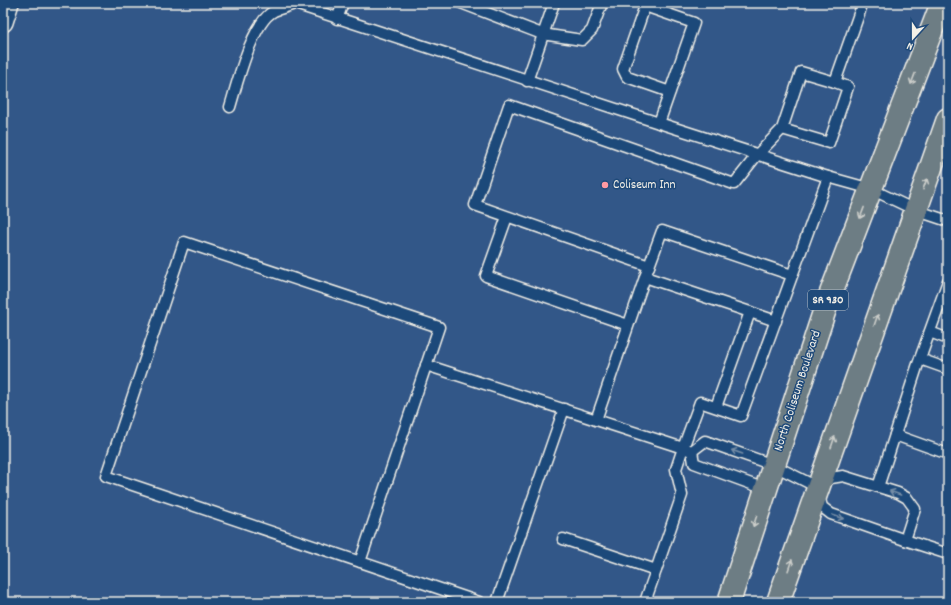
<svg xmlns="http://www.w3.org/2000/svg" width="951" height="605" viewBox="0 0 951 605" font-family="Dekko,sans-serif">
<rect width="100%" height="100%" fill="#325788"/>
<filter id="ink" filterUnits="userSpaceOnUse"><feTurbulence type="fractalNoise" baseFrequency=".025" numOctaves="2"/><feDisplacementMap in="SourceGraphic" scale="8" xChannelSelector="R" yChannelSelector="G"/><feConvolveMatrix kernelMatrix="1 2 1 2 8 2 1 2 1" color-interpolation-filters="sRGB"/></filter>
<g filter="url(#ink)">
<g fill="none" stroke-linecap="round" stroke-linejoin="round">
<g stroke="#f4f1e8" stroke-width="13">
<g id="lane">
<path d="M461,3L542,34L582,40L592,30L602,3"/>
<path d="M337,19L343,3"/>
<path d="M527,81L554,3"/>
<path d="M230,107C237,84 252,22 274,11C281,8 289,6 295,4L659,123L828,177L871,189L915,210L948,221"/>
<path d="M659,123L694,23L645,6L623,69L627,77L670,92"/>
<path d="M782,129L829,143L848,87L835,82"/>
<path d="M507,217L486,276L628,325"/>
<path d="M649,266L475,205L509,105L734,184L757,155L782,129L801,72L835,82L860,11"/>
<path d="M750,312L645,277L662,231L792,275"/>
<path d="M930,332L948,339"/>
<path d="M920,359L948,369"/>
<path d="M426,365L683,448L676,469L682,495L645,602"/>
<path d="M716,407L750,312L776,321"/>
<path d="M596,420L645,277"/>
<path d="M895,435L948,454"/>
<path d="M689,450L683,448L700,402L741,416L828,177"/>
<path d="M692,451L705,441L773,465L817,487L822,507L831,514L905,540L915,509L907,498L898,493L843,476L831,478L822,484"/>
<path d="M692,451L694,463L765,489"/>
<path d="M878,487L917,367L948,281"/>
<path d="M563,539L656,570"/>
<path d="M905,540L948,554"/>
<path d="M360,562L439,327L184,242L106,476L479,602"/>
<path d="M497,602L564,409"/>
</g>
</g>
<g stroke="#f4f1e8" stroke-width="22">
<path id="street" d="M3,22L9,3"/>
</g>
<g stroke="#f4f1e8" stroke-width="25">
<g id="highway">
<path d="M729,602L826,306L942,3"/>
<path d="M778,602L948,119"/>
</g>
</g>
<use href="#lane" stroke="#1f4a7a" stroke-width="10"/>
<use href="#street" stroke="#1f4a7a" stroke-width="19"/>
<use href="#highway" stroke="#6d7d84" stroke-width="22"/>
</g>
<defs><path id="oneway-shaft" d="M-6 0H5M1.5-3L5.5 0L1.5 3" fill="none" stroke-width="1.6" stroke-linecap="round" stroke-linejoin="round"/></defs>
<g stroke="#ccceca">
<use href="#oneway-shaft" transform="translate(913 79) rotate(111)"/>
<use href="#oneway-shaft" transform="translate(925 184) rotate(-70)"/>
<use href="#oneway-shaft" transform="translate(862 213) rotate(111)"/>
<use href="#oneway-shaft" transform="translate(876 320) rotate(-71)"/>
<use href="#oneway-shaft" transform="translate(833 442) rotate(-71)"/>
<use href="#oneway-shaft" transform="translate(755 521) rotate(108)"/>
<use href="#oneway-shaft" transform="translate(790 565) rotate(-71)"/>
</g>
<g stroke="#748da6">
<use href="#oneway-shaft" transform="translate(737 452) rotate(-161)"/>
<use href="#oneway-shaft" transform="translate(895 493) rotate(-160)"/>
<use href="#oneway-shaft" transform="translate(838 517) rotate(19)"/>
</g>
</g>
<circle fill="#ff9aa2" stroke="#1f4a7a" stroke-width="1.5" cx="605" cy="185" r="4"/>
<g text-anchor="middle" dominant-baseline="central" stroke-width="3" stroke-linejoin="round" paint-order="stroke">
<rect fill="#1f4a7a" stroke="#b4bfc7" stroke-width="1" x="808" y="290" width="40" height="20" rx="3"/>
<g font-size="12" font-weight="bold" fill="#f4f1e8">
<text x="828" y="300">SR 930</text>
</g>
<g font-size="13" fill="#f4f1e8" stroke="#1f4a7a" text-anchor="start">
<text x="613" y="185">Coliseum Inn</text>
</g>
<g font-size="13" fill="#f4f1e8" stroke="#1f4a7a">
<text transform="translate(798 391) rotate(-72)">North Coliseum Boulevard</text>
</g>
</g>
<rect width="951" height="605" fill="none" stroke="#1f4a7a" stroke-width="16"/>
<rect x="8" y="8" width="935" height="589" fill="none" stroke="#f4f1e8" stroke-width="1.5" filter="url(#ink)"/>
<g transform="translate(913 38) rotate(201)" stroke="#1f4a7a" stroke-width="3" paint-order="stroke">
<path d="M0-3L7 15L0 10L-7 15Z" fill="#f4f1e8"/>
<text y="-6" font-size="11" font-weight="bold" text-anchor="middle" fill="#f4f1e8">N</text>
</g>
</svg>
